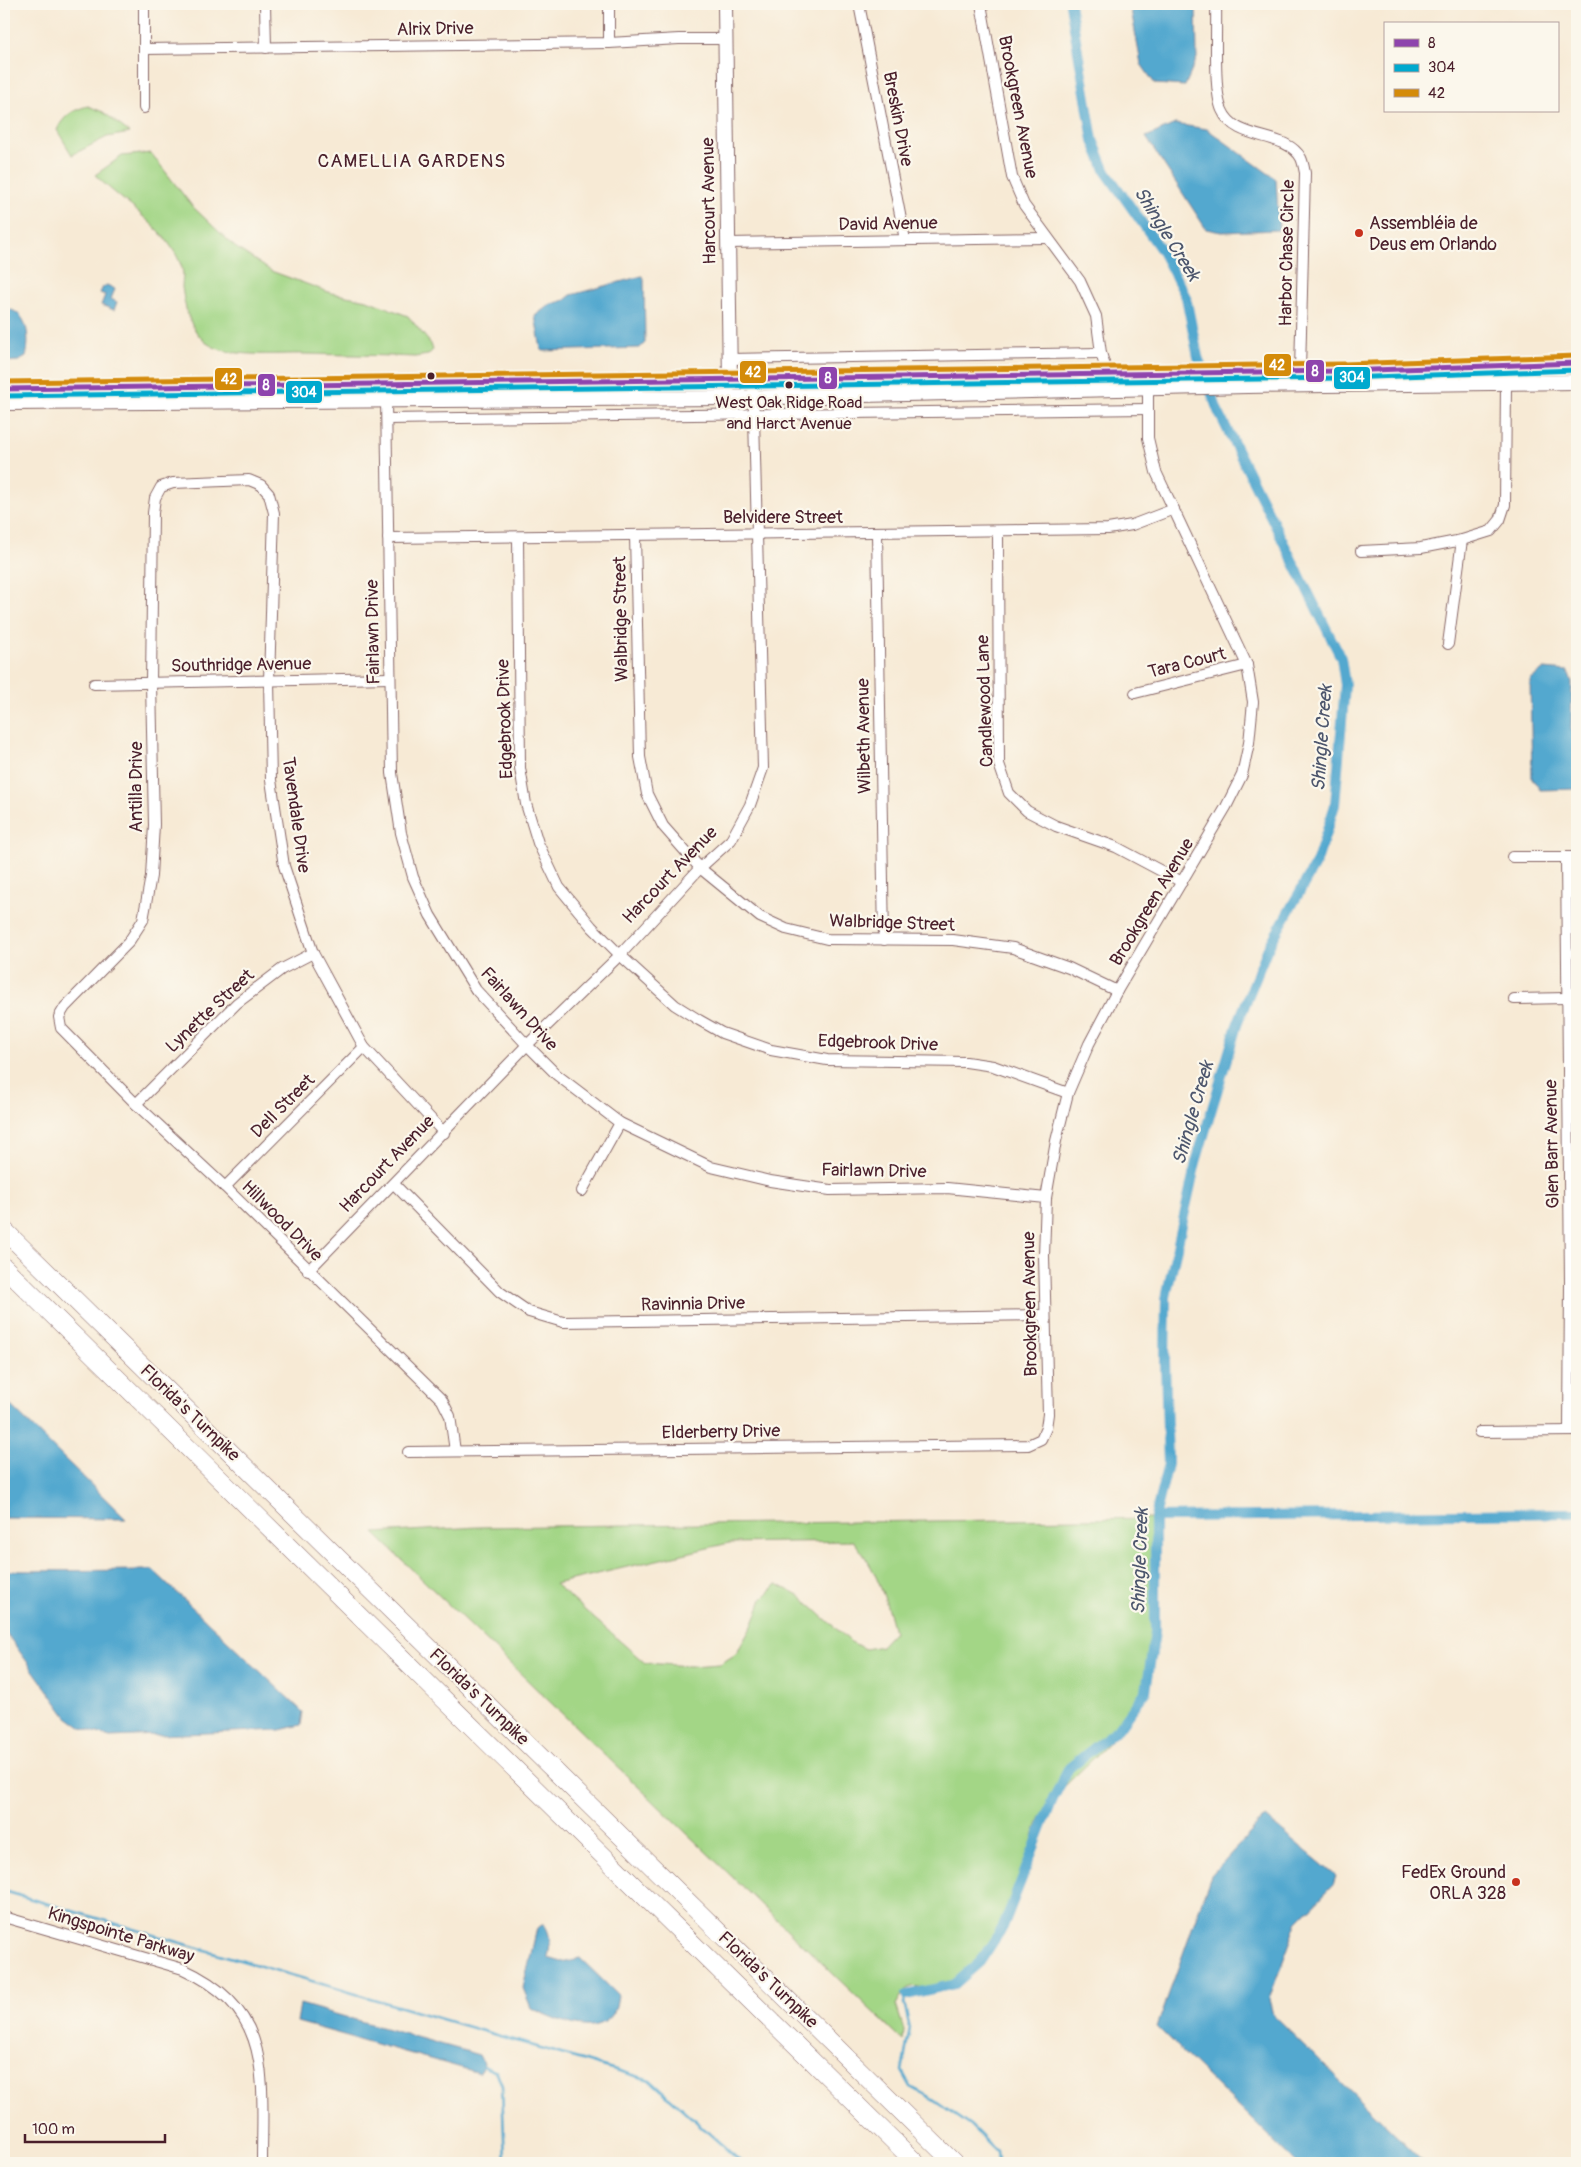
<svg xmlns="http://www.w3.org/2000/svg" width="1581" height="2167" viewBox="0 0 1581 2167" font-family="Pangolin,sans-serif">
<rect width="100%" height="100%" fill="#fbf7ec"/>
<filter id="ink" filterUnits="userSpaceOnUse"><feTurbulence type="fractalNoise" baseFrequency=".02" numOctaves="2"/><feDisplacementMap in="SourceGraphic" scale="10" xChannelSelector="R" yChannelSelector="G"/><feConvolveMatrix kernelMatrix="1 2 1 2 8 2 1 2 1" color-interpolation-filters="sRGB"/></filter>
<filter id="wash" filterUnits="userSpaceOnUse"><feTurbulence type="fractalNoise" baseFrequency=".0096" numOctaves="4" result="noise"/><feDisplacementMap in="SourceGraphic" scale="20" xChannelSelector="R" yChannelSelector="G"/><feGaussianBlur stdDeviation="1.12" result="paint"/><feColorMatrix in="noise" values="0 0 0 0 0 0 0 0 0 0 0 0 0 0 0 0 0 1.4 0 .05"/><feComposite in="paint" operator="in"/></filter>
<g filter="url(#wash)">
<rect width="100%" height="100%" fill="#f7ead5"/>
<g fill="#a3d686" stroke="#767a58" fill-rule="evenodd">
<path d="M88,106L103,112L130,133L107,137L72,155L57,130C64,115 73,110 88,106Z"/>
<path d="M151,153L192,206L235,247L271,271L331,293L367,300L408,316L431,344L433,350L428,355L415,357C378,355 341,355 305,354C278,353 221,360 202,339C188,324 185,307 182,287C182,281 184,274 182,268C170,230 122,202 95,175L122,156Z"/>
<path d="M1156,1518C1156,1564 1162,1655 1142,1695C1134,1711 1124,1726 1112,1739C1091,1764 1056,1789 1041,1817C1030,1836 1030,1858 1025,1879C1023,1887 1017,1895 1013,1903C1002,1923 991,1942 976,1960C968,1969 958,1984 946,1988C921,1997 914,1970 896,2005L904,2030L903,2041L374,1533L478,1527ZM853,1541C876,1567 886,1599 894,1632L881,1646L866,1649L851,1642L801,1597L777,1584L762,1599L753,1624L736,1654L720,1664L690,1666L645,1663L555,1584L729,1543Z"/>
</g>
<g fill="#52a8cf" stroke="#4e647d">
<path d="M1130,4H1196L1197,58L1185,86L1155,84L1141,64Z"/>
<path d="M1175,124L1207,129L1276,179L1279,230L1221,232L1206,229L1146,137Z"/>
<path d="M642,276L644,279L645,343L640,348L543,351L541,349L535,316L549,305L565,300L571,295Z"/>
<path d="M107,285L115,289L111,299L117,302L114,310L101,305L105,295L100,293L103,287Z"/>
<path d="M8,309C29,313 30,340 26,357L19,361L4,362V313Z"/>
<path d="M1544,669L1568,671L1572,682L1571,730L1577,746V789L1540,790L1532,778L1530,680Z"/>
<path d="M4,1399L126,1519L4,1518Z"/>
<path d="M153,1570L303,1712L301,1725L280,1730L110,1737L82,1728L67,1717L4,1630V1571Z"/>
<path d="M1265,1817L1336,1876L1333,1885L1298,1921L1269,1999L1273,2015L1424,2163H1296L1157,2027L1211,1875Z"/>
<path d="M544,1924C552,1936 550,1945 548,1958L562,1962L580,1958L618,1995C617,2001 616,2009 613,2014C595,2040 553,2018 531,2008L523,1988L537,1928Z"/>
<path d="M300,2004L479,2055L483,2063L480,2073L297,2022Z"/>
</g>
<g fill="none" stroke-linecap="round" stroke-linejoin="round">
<g stroke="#52a8cf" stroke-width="2.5">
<path d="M4,1891L650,2080L742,2163"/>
<path d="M907,1995L904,2003L910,2028L902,2071L911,2087L933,2099L970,2125L997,2152L998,2163"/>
<path d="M482,2066L497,2072L502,2086L505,2163"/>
</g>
<g stroke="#52a8cf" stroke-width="10">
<path d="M1155,1517L1577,1513"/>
<path d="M907,1995L955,1984L980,1962L1003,1927L1053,1799L1069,1768L1118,1729L1146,1691L1155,1632V1517L1168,1464L1165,1362L1166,1297L1196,1162L1237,1025L1267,950L1317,861L1335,805L1345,685L1341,658L1218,411L1198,357L1186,297L1162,251L1106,172L1093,140L1070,4"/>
</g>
</g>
</g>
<g filter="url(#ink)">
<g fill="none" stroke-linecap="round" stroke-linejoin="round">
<g stroke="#876666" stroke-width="12">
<g id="street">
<path d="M144,4V108"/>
<path d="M265,4L266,48"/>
<path d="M609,4V43"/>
<path d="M859,4L905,240"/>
<path d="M981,4L1012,177L1024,205L1080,281L1096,316L1101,353L1107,373"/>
<path d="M1216,4C1217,27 1213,91 1222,110C1236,143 1285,130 1301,158C1303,162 1304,168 1305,173L1300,371"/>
<path d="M144,49L609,43L679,39H725"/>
<path d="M729,243L1047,238"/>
<path d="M730,359L1101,353"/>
<path d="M386,400L392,773L401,833L413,877L430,915L476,990L527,1045L557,1075L620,1123L711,1167L770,1181L830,1190L947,1188L1046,1198"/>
<path d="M387,419L1148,409"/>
<path d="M998,531L999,764L1009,793L1027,811L1056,826L1116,847L1182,882"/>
<path d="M877,533L884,940"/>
<path d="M635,535L640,757L647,794L663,826L700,868L760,917L786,929L827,939L953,940L1013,948L1069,968L1117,991"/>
<path d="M518,537L520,768L526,804L538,843L559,887L592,927L620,955L675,1005L699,1020L722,1033L771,1050L827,1060L966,1062L993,1066L1068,1093"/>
<path d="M388,538L1108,529L1132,525L1174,509"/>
<path d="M1361,551L1421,548L1462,540L1491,531L1500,520L1505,505L1506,383"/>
<path d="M1448,644L1462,540"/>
<path d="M94,684L390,678"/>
<path d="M1135,693L1247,665"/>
<path d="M1512,857H1577"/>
<path d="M1566,857L1570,1283L1569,1431"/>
<path d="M1514,999L1566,998"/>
<path d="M136,1104L237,1003L282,969L313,953"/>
<path d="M444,1133L364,1047L313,953L284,866L271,780L269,681L274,513L269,494L261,485L249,480L173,483L161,487L155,498L153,513L151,683L154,825L151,876L143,920L128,943L65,1007L59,1017L61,1028L136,1104L225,1187L442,1400L450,1416L455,1451"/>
<path d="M394,1184L500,1292L529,1312L563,1322L1045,1315"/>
<path d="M225,1187L364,1047"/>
<path d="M582,1191L620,1123"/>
<path d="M308,1271L527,1045L620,955L700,868L731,840L750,805L763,768L753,378"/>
<path d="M1479,1432L1577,1431"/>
<path d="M408,1452L1028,1445L1041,1439L1046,1428L1048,1414L1044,1256L1046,1198L1056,1141L1068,1093L1089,1044L1117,991L1226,807L1242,775L1249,743L1253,702L1247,665L1156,472L1148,438V389"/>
<path d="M4,1917L183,1969C274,2010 262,2078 262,2163"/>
</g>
</g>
<g stroke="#876666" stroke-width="16">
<g id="secondary">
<path d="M725,4L730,385"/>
<path d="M4,389L1343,371L1577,363"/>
<path d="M4,403L730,398L1247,386L1577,382"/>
</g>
</g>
<g stroke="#876666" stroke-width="19">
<g id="highway">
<path d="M4,1230L954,2163"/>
<path d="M4,1267L916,2163"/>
</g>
</g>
<use href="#street" stroke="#fff" stroke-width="10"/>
<use href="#secondary" stroke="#fff" stroke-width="14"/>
<use href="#highway" stroke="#fff" stroke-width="18"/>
<g stroke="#fbf7ec" stroke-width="9">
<path id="bus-1" d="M4,389L1343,371L1577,363"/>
</g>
<g stroke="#fbf7ec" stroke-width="9">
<path id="bus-2" d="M4,396L1343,378L1577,370"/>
</g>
<g stroke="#fbf7ec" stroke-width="9">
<path id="bus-3" d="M4,382L1343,364L1577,356"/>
</g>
<use href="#bus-1" stroke="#8e44ad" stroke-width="5"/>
<use href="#bus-2" stroke="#00a9ce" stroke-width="5"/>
<use href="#bus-3" stroke="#d48b09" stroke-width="5"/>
</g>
</g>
<g fill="#c8321e" stroke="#fbf7ec" stroke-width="2">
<circle cx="1359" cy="233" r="5"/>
<circle cx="1516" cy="1882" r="5"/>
</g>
<g fill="#4a1f2b" stroke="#fbf7ec" stroke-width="2">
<circle cx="431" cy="376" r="4.5"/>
<circle cx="789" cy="385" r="4.5"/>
</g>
<g text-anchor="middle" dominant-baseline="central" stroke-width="4.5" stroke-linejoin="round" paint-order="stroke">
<g font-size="17" fill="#4a1f2b" stroke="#fbf7ec">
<text x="789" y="402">West Oak Ridge Road<tspan x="789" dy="21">and Harct Avenue</tspan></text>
</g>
<g font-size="18" fill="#4a1f2b" stroke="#fbf7ec">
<text transform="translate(435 29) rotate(-1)">Alrix Drive</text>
<text transform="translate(1018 107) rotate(79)">Brookgreen Avenue</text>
<text transform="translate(898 119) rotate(79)">Breskin Drive</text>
<text transform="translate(709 201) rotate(-91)">Harcourt Avenue</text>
<text transform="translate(888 224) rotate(-1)">David Avenue</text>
<text transform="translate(1287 253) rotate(-89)">Harbor Chase Circle</text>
<text x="783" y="517">Belvidere Street</text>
<text transform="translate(621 619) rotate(-91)">Walbridge Street</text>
<text transform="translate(373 632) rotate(-91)">Fairlawn Drive</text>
<text transform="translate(1187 663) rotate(-14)">Tara Court</text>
<text transform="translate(241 665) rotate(-1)">Southridge Avenue</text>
<text transform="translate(985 701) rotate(-92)">Candlewood Lane</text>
<text transform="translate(505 719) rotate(-92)">Edgebrook Drive</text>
<text transform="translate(864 736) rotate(-91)">Wilbeth Avenue</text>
<text transform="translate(136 787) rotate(-90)">Antilla Drive</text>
<text transform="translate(296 815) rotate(82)">Tavendale Drive</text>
<text transform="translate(670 875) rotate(-46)">Harcourt Avenue</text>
<text transform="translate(1152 902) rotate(-59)">Brookgreen Avenue</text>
<text transform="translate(892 923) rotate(2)">Walbridge Street</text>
<text transform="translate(519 1009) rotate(48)">Fairlawn Drive</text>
<text transform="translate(210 1011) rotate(-43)">Lynette Street</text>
<text transform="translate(878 1043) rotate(2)">Edgebrook Drive</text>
<text transform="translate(283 1106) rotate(-45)">Dell Street</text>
<text transform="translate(1552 1144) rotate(-91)">Glen Barr Avenue</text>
<text transform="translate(387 1164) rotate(-46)">Harcourt Avenue</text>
<text transform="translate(874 1171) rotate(1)">Fairlawn Drive</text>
<text transform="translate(282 1221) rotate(45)">Hillwood Drive</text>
<text transform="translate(693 1304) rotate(-1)">Ravinnia Drive</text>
<text transform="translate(1030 1304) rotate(-91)">Brookgreen Avenue</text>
<text transform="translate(190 1413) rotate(44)">Florida's Turnpike</text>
<text transform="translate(721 1432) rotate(-1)">Elderberry Drive</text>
<text transform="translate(479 1697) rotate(44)">Florida's Turnpike</text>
<text transform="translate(121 1935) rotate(17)">Kingspointe Parkway</text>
<text transform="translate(768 1980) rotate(44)">Florida's Turnpike</text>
</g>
<g font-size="18" fill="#4a1f2b" stroke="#fbf7ec" text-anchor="start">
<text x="1369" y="223">Assembléia de<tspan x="1369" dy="21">Deus em Orlando</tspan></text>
<text x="1506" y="1872" text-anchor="end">FedEx Ground<tspan x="1506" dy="21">ORLA 328</tspan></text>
</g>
<g font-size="19" letter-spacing="1" fill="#4a1f2b" stroke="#fbf7ec">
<text x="412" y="161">CAMELLIA GARDENS</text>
</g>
<g font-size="19" font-style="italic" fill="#4d566d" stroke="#fbf7ec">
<text transform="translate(1167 234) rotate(58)">Shingle Creek</text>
<text transform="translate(1322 738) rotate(-86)">Shingle Creek</text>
<text transform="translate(1193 1113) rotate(-74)">Shingle Creek</text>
<text transform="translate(1140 1561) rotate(-88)">Shingle Creek</text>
</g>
</g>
<g stroke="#fbf7ec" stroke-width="2">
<rect x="1263" y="353" width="29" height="24" rx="5" fill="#d48b09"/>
<rect x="1305" y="359" width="20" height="24" rx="5" fill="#8e44ad"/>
<rect x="739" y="360" width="28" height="24" rx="5" fill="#d48b09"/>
<rect x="1333" y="366" width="38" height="24" rx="5" fill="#00a9ce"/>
<rect x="818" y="366" width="20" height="24" rx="5" fill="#8e44ad"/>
<rect x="214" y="367" width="29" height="24" rx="5" fill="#d48b09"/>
<rect x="257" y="373" width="19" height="24" rx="5" fill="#8e44ad"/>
<rect x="285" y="380" width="38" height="24" rx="5" fill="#00a9ce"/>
</g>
<g font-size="14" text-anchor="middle" font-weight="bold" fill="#fff">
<text x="1277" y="370">42</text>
<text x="1315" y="376">8</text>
<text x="753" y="377">42</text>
<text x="1352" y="382">304</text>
<text x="828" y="383">8</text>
<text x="229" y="384">42</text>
<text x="266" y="390">8</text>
<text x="304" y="397">304</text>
</g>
<rect width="1581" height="2167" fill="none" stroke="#fbf7ec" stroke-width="20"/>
<rect x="1384" y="22" width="175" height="90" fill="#fbf7ec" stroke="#b4a19f"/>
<rect x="1394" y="39" width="25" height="8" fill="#8e44ad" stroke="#b4a19f"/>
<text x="1428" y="48" font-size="15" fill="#4a1f2b">8</text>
<rect x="1394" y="64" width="25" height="8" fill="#00a9ce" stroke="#b4a19f"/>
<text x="1428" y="72" font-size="15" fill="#4a1f2b">304</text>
<rect x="1394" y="89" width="25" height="8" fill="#d48b09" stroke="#b4a19f"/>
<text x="1428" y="98" font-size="15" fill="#4a1f2b">42</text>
<path d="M25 2134v8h140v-8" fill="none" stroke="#4a1f2b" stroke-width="2.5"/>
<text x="32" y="2134" font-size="15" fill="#4a1f2b" stroke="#fbf7ec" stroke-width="4" paint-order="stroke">100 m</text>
</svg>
